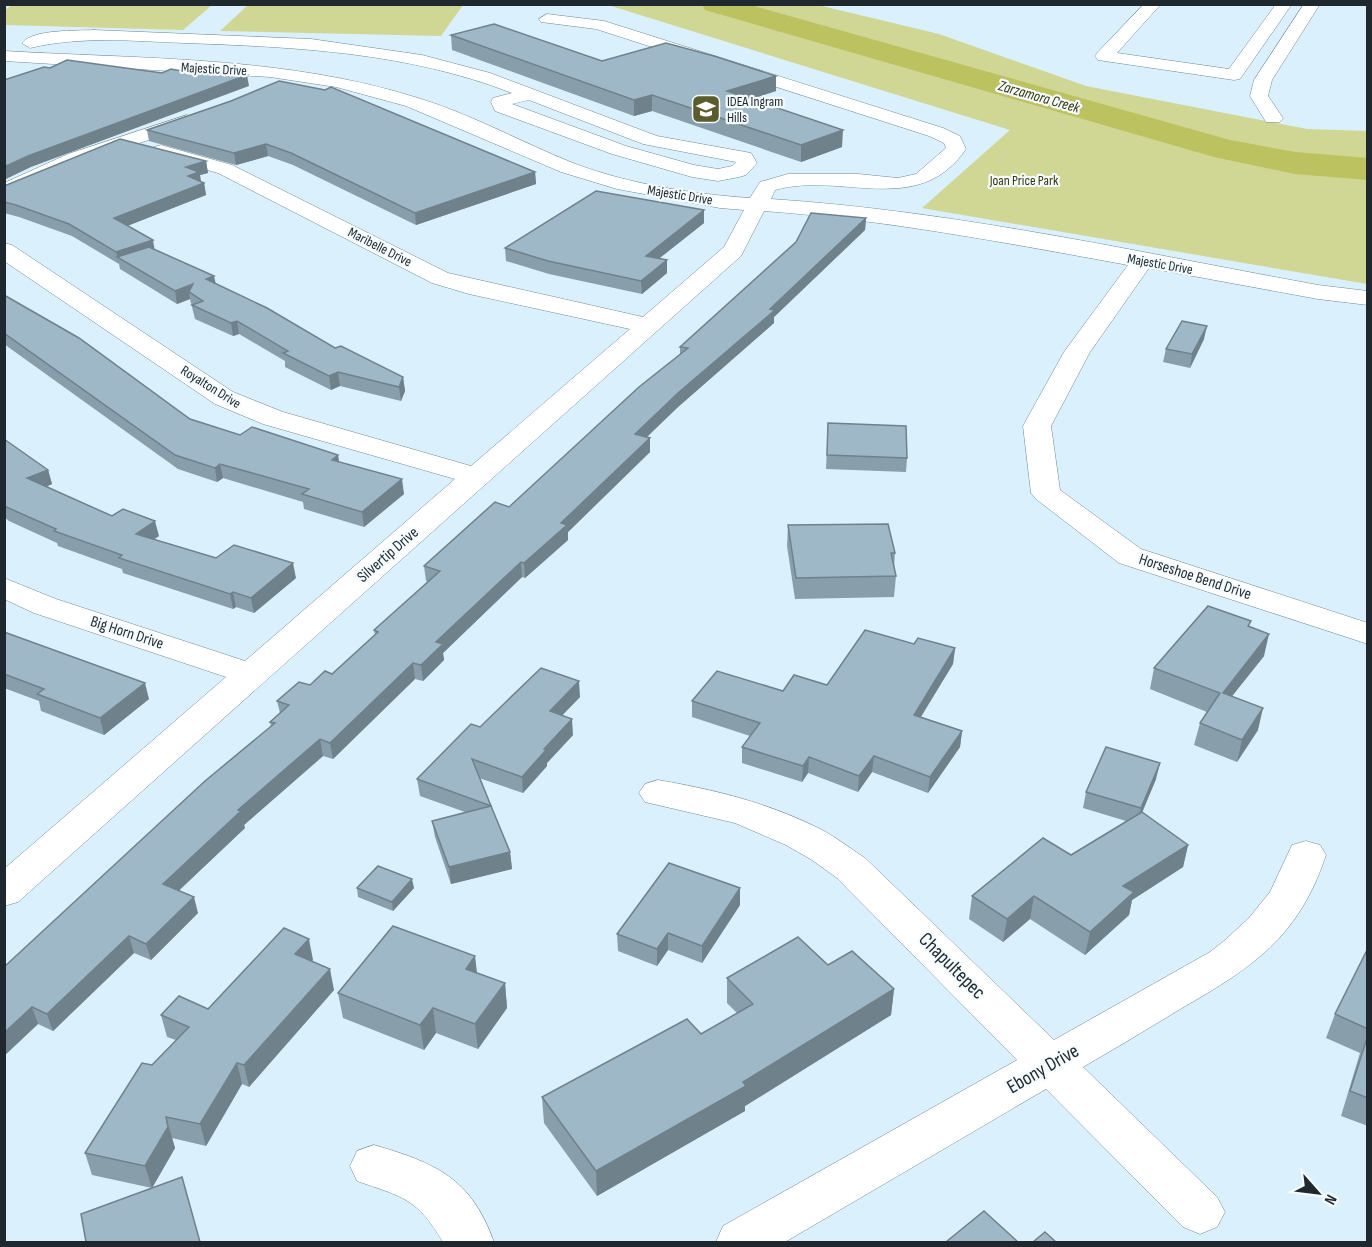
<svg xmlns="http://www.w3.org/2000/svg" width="1372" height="1247" viewBox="0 0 1372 1247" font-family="'Sofia Sans Condensed',sans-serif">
<rect width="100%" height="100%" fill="#dbf0fd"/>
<g fill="#d0d693">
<path d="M13,4H212V5L183,30L5,25V10Z"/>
<path d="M248,5L442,4L463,5L441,36L220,31Z"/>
<path d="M608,5H818L939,34L1086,86L1307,129L1367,131V284L922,208L1010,130Z"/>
</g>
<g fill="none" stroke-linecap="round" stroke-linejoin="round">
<path fill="#bcc25f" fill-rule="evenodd" d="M702,4H747L1230,140L1295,152L1368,158V180L1295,174L1214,157L705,10Z"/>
<g stroke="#708896" stroke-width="1">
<g id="minor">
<path d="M1144,4H1161L1117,53L1229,69L1276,4H1292L1240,79L1234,80L1098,60L1095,56L1098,52Z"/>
<path d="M1304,4H1320L1272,80L1268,96L1283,118L1280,122H1266L1250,96L1254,80Z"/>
<path d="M547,14L604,21L943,128L960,136L966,149C918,219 842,171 775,190L771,199C955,211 1137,252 1318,285L1368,291V305L1318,299L1149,268L1090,352L1051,426L1060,490L1141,549L1368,623V644L1119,563L1036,499L1031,493L1023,426L1064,352L1128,265C1007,243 887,220 764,211L741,256L18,902L4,906V869L226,677L34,613L4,599V578L56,599L245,661L455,479L263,424L215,404L4,261V243L12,245L233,392L283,412L471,466L630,329L469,294L432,283L218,173L154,155L151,151L154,147L161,145L232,165L448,273L643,317L724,247L744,210L720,208L617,189L561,172L406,106L336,87L270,77L4,61V51C142,59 285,56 418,98C471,114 521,142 573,163C628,184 692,194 750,198L760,182L788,174H858L898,178L916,174L946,148L944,143L929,136L596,29L541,22L539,19Z"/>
<path d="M94,30L311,39L422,55L490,73L657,136L751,153L757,163L746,175L739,177L718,181L692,177L612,154L495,111L491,102L493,98L512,93C407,52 295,47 184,43C133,41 80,36 30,48L22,43C33,29 76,31 94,30ZM529,100L643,144L736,162L732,166L718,169L694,165L626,146L512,104Z"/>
<path d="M187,115L197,121L194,125L82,162L4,197V183L68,154Z"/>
<path d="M658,780C711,789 765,802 814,826C832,834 848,847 865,858L1054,1040L1210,952L1224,941L1249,918L1270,892L1292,845L1306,841L1320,845L1326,855C1299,937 1253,967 1182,1008C1149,1028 1116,1048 1083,1067L1217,1197L1225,1212L1217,1227L1200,1234L1183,1227L1046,1089L785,1242H716L723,1226L1017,1060L837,878L812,860L786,845L735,823L645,802L639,793L645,784Z"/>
<path d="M374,1145C436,1163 471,1178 494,1242H443C417,1198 403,1197 357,1181L350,1166L357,1151Z"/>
</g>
</g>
<use href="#minor" fill="#fff" fill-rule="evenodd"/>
</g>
<g fill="#899eab">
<path d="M451,35L602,61L776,76V91L751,99L842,147L801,162L652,111L634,116L452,50Z"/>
<path d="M147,130L535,172L536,184L416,225L293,165L268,156L236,165L149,141Z"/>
<path d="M206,161L208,173L200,175L201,182L204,183L206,195L127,226L155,250L216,284L335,348L403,377L405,391L401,401L340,386L331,390L285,367V361L239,334L233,336L195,319L190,299L177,304L120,269L119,264L72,236L19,217L4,213V186Z"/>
<path d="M866,218L865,230L774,317V323L678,407L647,437L650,438V452L568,532V540L525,578L522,577L443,653L444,660L423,681L415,679L333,759L323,756L244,825L245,828L179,890L198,913L151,960L134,953L53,1031L38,1024L4,1056V967L271,727L270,722L280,713L277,701L332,674L375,635L374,630L428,582L426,581L424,566L509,507L680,354V347Z"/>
<path d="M704,223L658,259L667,260V273L642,294L549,274L506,261L505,248Z"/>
<path d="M4,295L190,419L240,435L338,455L339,462L404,494L364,527L304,509L303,502L223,478L217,482L178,469L4,344Z"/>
<path d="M1204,339L1190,368L1163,362L1166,349Z"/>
<path d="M828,423L907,458L906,472L826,469Z"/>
<path d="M4,439L48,470L52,484L46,487L159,536L154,539L216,558L296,578L254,613L236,607L233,609L123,573L122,569L58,546L57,543L9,521L4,517Z"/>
<path d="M788,525L895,553L894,567L896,576L894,597L795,599L787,546Z"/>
<path d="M1250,627L1264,656L1232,696L1258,730L1237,762L1194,745L1200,723L1207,712L1150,689L1154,668Z"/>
<path d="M4,632L149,699L104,735L41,711L39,701L4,688Z"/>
<path d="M914,644L955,648L953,664L921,717L962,731L960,747L928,793L872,772L858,792L808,773L802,782L742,763V747L750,736L692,717V701L827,685Z"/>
<path d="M580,697L562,715L573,735L547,763V766L523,793L479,778L510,852L512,869L451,884L435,837L432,821L465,812L420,796L417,779L480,727Z"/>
<path d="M1156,779L1142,812L1188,845L1183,867L1132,900L1129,915L1085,955L1030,919L1003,942L969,919L972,896L1071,855L1126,821L1083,808L1086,792Z"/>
<path d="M357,888H414L393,911L358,897Z"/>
<path d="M740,905L702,963L668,950L657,966L618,951L617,934Z"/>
<path d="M1368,948V1126L1341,1116L1360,1053L1326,1038L1335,1014Z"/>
<path d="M313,960L312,961L334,990L249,1087L242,1084L206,1146L172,1138L175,1148L152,1188L92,1175L85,1153L152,1065L176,1040L167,1037L161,1015L208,1009Z"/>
<path d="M828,965L894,989L891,1015L745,1106V1111L597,1196L544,1123L542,1097L701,1034L737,1013L727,1003V978Z"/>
<path d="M477,973L505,983L507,1008L478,1049L436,1033L424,1050L343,1018L338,993Z"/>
</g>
<g fill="#6f818b">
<path d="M247,75L249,86L31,167L4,180V167L28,156Z"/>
<path d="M776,76V91L727,107V91Z"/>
<path d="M652,95V111L634,116V100Z"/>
<path d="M843,130L842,147L801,162V145Z"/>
<path d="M266,144L268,156L236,165L234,153Z"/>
<path d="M206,161L208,173L200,175L201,184L190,187L186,167Z"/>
<path d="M535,172L536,184L416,225L415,213Z"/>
<path d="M204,183L206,195L117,230L114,218Z"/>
<path d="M704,210V223L646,269V256Z"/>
<path d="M866,218L865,230L774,317V323L678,407L635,448V434L678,393L770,309Z"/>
<path d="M153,240L155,252L117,257L119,264L116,252Z"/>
<path d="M667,260V273L642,294L641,281Z"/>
<path d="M214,276L217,289L206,279Z"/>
<path d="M193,284L189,292L190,299L177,304L175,291Z"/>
<path d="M237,321L239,334L233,336L231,323Z"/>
<path d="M1207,326L1204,339L1190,368L1192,354Z"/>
<path d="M338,372L340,386L331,390L329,376Z"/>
<path d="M403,377L405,391L401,401L399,387Z"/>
<path d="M650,438V452L568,532V540L525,578L524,563L561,523Z"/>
<path d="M338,455L340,470L332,460Z"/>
<path d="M220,464L223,478L217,482L215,468Z"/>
<path d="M48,470L52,484L31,493L27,478Z"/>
<path d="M402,479L404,494L364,527L362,512Z"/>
<path d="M155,521L159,536L139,549L136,534Z"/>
<path d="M521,562L522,577L443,653L444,660L423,681L421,665L436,642Z"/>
<path d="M293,563L296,578L254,613L251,598Z"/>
<path d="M233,592L236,607L233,609L230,594Z"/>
<path d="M1269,634L1264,656L1217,715L1223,693Z"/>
<path d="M955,648L953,664L912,731L914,715Z"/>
<path d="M413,663L415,679L333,759L330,743Z"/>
<path d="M579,681L580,697L551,727L550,711Z"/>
<path d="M145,683L149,699L104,735L100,718Z"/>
<path d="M1263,708L1258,730L1237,762L1242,740Z"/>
<path d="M572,719L573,735L547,763V766L523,793L522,777L544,749Z"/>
<path d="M962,731L960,747L928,793L930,777Z"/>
<path d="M320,739L323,756L244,825L245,828L168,901L163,884L238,810Z"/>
<path d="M874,756L872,772L858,792L859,776Z"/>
<path d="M809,757L808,773L802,782L803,766Z"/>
<path d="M1160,763L1156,779L1137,825L1141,808Z"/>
<path d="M1188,845L1183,867L1132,900L1129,915L1085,955L1090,932L1123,886Z"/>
<path d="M510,852L512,869L451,884L449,867Z"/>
<path d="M412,879L414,888L393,911L392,902Z"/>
<path d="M740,888V905L702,963V946Z"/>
<path d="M1034,896L1030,919L1003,942L1007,919Z"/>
<path d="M194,897L198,913L151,960L146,944Z"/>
<path d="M668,933V950L657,966V949Z"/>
<path d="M129,936L134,953L53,1031L47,1014Z"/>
<path d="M309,939L313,960L299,975L295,954Z"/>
<path d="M475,956L478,981L466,969Z"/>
<path d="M330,969L334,990L249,1087L244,1065Z"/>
<path d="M505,983L507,1008L478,1049L475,1024Z"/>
<path d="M894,989L891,1015L745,1106V1111L597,1196L596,1171L743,1082Z"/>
<path d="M32,1007L38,1024L4,1056V1033Z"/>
<path d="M433,1008L436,1033L424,1050L420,1025Z"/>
<path d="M237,1063L242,1084L206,1146L200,1124Z"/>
<path d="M166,1117L175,1148L152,1188L145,1166Z"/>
</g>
<g fill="#9fb8c7" stroke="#6f818b" stroke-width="1.5">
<path d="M494,24L602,61L666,43L714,56L776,76L727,91L843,130L801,145L652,95L634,100L451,35Z"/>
<path d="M67,60L162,73L171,69L198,74L212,69L247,75L28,156L4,167V80L44,67L50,68Z"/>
<path d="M279,81L325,90L331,87L535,172L415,213L291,153L266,144L234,153L147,130L231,101Z"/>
<path d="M120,139L206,161L186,167L199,172L188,176L204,183L114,218L153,240L116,252L69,224L16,205L4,202V186Z"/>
<path d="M596,191L704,210L646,256L667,260L641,281L548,261L505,248Z"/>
<path d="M811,213L866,218L770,309L775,310L678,393L635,434L650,438L561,523L567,525L524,563L521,562L436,642L443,644L421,665L413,663L330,743L320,739L238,810L241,811L163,884L194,897L146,944L129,936L47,1014L32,1007L4,1033V967L205,781L275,723L270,722L289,705L277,701L299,682L310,685L325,671L332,674L378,632L374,630L440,571L424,566L495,502L509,507L639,387L688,348L680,347L796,242Z"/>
<path d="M149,247L214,276L206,279L267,308L335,348L341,346L403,377L399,387L338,372L329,376L283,353L288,351L237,321L231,323L192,305L203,301L189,292L193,284L175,291L117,257Z"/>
<path d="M4,295L79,338L190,419L240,435L252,427L338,455L332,460L402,479L362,512L302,494L309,489L220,464L215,468L175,455L4,333Z"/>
<path d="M1182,321L1207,326L1192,354L1166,349Z"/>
<path d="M828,423L906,426L907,458L827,455Z"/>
<path d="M4,439L48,470L27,478L112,516L123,509L155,521L136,534L216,558L234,545L293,563L251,598L233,592L230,594L119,558L122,555L54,531L56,529L4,506Z"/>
<path d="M888,524L895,553H891L896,576L796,578L788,525Z"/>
<path d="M1208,606L1251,621L1248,626L1269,634L1223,693L1263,708L1242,740L1200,723L1220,693L1154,668Z"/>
<path d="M865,630L914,644L918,638L955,648L914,715L962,731L930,777L874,756L859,776L809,757L803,766L742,747L760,723L692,701L717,671L783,691L794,675L827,685Z"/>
<path d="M4,632L145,683L100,718L37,694L44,689L4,674Z"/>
<path d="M541,668L579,681L550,711L572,719L544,749L546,750L522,777L472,759L491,806L417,779L471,724L480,727Z"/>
<path d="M1106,747L1160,763L1141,808L1086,792Z"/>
<path d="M491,806L510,852L449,867L432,821Z"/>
<path d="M1142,812L1188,845L1123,886L1134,892L1090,932L1034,896L1007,919L972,896L1043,838L1071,855Z"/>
<path d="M669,863L740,888L702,946L668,933L657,949L617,934Z"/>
<path d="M378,866L412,879L392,902L357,888Z"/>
<path d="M393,926L475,956L466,969L505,983L475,1024L433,1008L420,1025L338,993Z"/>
<path d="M284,928L309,939L295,954L330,969L244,1065L237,1063L200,1124L166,1117L168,1127L145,1166L85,1153L142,1063L152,1065L189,1027L161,1015L179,996L208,1009Z"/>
<path d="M798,937L828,965L852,951L894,989L743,1082L746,1086L596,1171L542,1097L687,1019L701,1034L753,1004L727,978Z"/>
<path d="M1368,948V1029L1335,1014Z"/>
<path d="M1368,1035V1098L1350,1091Z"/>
<path d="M182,1177L200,1242H86L81,1214Z"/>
<path d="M984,1211L1018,1242H946Z"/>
<path d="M1045,1232L1056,1242H1033Z"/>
</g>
<defs>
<g id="school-square" transform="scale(1.5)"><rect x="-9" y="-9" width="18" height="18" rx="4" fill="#5a5d2b" stroke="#f6fbfe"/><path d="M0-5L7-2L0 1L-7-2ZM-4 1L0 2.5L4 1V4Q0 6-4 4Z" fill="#fff"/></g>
</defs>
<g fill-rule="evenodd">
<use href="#school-square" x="706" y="109"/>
</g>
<g text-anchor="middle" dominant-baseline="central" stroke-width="4.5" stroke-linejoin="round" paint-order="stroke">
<g font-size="14" fill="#1e282e" stroke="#f6fbfe">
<text transform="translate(214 69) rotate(3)">Majestic Drive</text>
<text transform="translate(680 195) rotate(9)">Majestic Drive</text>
<text transform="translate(380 247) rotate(27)">Maribelle Drive</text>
<text transform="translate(1160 264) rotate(10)">Majestic Drive</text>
<text transform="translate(211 387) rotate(32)">Royalton Drive</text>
</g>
<g font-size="14" fill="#1e282e" stroke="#f6fbfe" text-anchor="start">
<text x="727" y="101">IDEA Ingram<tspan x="727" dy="16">Hills</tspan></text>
</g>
<g font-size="14" fill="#33360a" stroke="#f6fbfe">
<text x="1024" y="180">Joan Price Park</text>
</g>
<g font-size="15" font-style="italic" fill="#35370d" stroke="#f6fbfe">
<text transform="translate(1039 97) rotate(16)">Zarzamora Creek</text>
</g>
<g font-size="16" fill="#1e282e" stroke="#f6fbfe">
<text transform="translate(388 555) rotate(-41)">Silvertip Drive</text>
<text transform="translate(1195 577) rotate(18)">Horseshoe Bend Drive</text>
<text transform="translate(127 633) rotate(18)">Big Horn Drive</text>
</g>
<g font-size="20" fill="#1e282e" stroke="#f6fbfe">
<text transform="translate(952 966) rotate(45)">Chapultepec</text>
<text transform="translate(1043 1069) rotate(-30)">Ebony Drive</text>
</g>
</g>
<rect width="1372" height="1247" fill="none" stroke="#1e282e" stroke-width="12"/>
<g transform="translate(1318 1193) rotate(118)" stroke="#f6fbfe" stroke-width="4.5" paint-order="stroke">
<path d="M0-4.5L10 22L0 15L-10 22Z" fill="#1e282e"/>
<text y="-9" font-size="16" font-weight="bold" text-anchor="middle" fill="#1e282e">N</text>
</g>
</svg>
